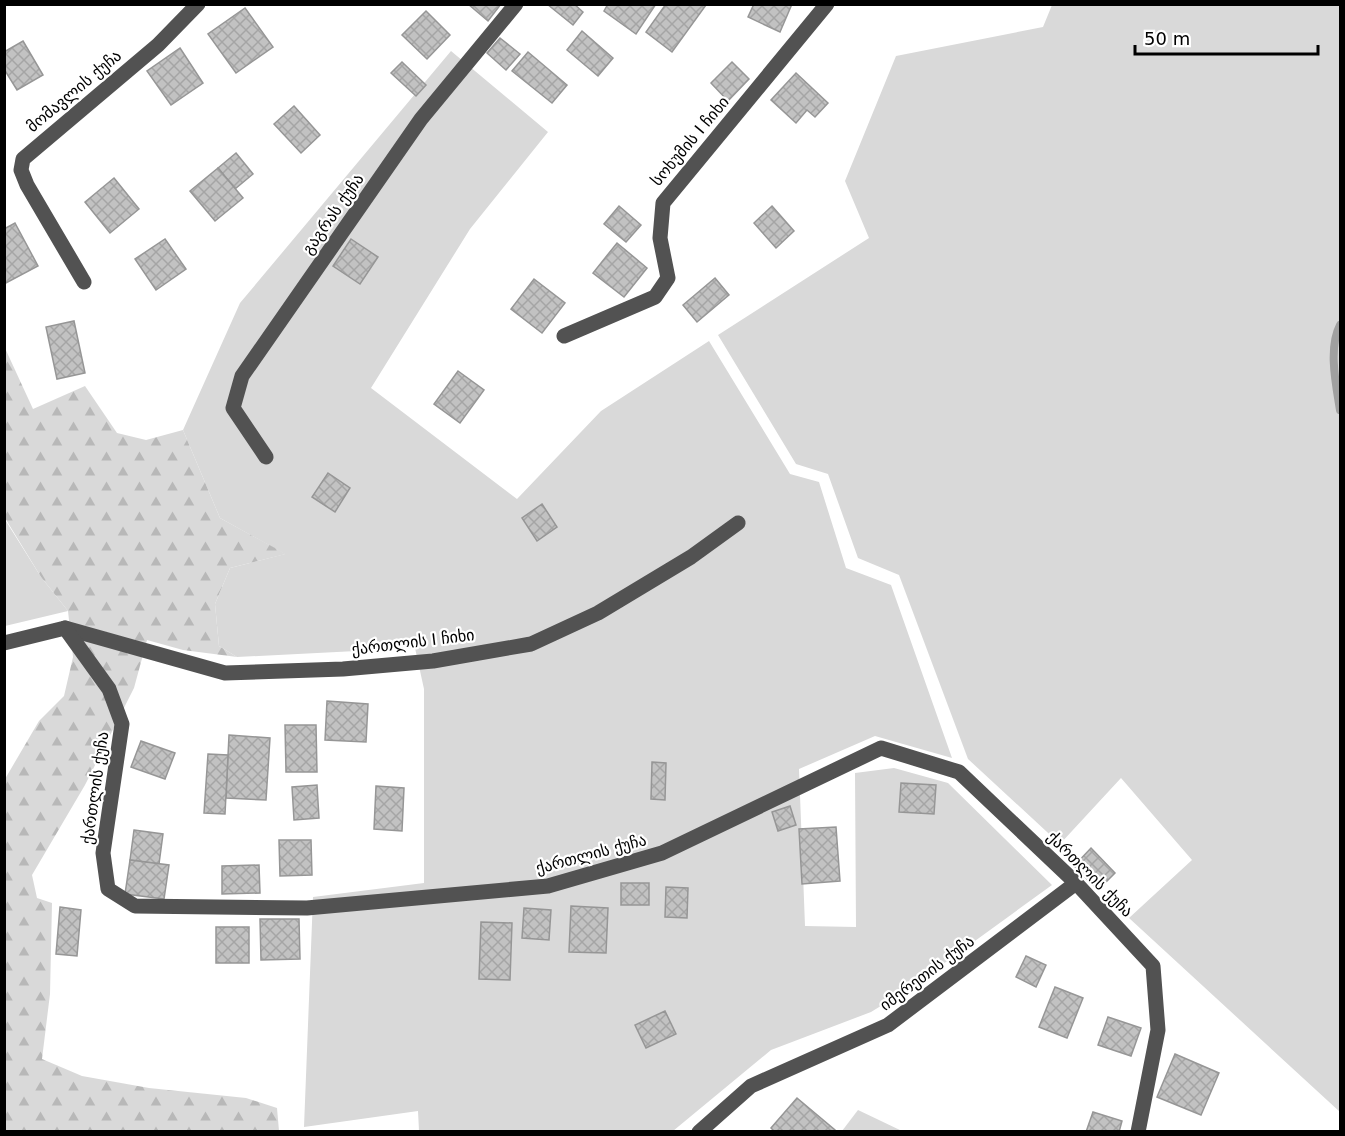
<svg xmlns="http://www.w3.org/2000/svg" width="1345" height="1136" viewBox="0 0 1345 1136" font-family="'DejaVu Sans','Noto Sans Georgian',sans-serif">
<defs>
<pattern id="forest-firs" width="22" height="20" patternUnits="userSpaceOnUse" patternTransform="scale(1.5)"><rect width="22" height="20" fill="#d9d9d9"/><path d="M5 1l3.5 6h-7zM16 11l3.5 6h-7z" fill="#b8b8b8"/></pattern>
<pattern id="building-cross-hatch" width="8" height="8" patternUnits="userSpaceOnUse" patternTransform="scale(1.5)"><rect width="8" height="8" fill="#c2c2c2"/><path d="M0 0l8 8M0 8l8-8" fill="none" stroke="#a5a5a5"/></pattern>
</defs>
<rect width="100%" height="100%" fill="#fff"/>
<g fill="#d9d9d9">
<path d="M1052,5H1340V1112L1129,918L1192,860L1121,778L1060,844L968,759L899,575L858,558L828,474L796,464L718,335L869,238L845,181L896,56L1043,27Z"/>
<path d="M451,51L548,132L470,229L371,388L517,499L601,411L709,341L790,474L819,482L846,568L891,585L952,758L875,736L799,769L805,926L856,927L855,773L894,768L948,783L1052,885L910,988L871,1012L771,1050L673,1131H419L418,1111L304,1127L313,897L424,883V689L415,648L237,657L219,646L215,604L230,568L285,554L220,518L183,430L240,303Z"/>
<path d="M4,518L41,577L68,611L5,626Z"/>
<path d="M858,1110L902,1131H842Z"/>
</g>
<path fill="url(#forest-firs)" d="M4,346L33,409L85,386L117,433L146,440L183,430L220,518L286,554L230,568L215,604L219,646L237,657L183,650L147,640L134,688L85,785L32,875L37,898L52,903L50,994L42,1059L82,1076L149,1088L246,1098L277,1108L279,1131H5V779L39,721L64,696L73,657L68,611L41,577L5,518Z"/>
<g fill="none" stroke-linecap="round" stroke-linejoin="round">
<path stroke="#a0a0a0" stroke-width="8" d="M1340,325C1328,348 1336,385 1340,410"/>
</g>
<g fill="url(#building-cross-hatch)" stroke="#969696" stroke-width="1.5">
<path d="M468,4H501L488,21Z"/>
<path d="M547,4H574L583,12L573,25Z"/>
<path d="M608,4H656L636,34L604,11Z"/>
<path d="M666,4L706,5L672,52L646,32Z"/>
<path d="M754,4H792L780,32L748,17Z"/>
<path d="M245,8L273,47L236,73L208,34Z"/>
<path d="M426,11L450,35L427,59L402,35Z"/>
<path d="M582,31L613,58L598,76L567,50Z"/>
<path d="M500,38L520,54L506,70L487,53Z"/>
<path d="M23,41L43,75L17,90L4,69V52Z"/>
<path d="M180,48L203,83L171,105L147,71Z"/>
<path d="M528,52L567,85L552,103L512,71Z"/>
<path d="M402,62L426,85L416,96L391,73Z"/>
<path d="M732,62L749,79L728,101L711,83Z"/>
<path d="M796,73L828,103L815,117L807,110L796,123L771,100Z"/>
<path d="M294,106L320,135L301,153L274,124Z"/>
<path d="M236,153L253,174L235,189L218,168Z"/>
<path d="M218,168L243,198L215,221L190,191Z"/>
<path d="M114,178L139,209L110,233L85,202Z"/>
<path d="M619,206L641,225L626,242L604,224Z"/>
<path d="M772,206L794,231L776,248L754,223Z"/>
<path d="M15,223L38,266L4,284V229Z"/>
<path d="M165,239L186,269L156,290L135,259Z"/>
<path d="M351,239L378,257L360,284L333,266Z"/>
<path d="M617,243L647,268L624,297L593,273Z"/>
<path d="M715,278L729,295L697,322L683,305Z"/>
<path d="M534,279L565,303L542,333L511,309Z"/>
<path d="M74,321L85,373L57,379L46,327Z"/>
<path d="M458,371L484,390L460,423L434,404Z"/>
<path d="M328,473L350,488L335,512L312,497Z"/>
<path d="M542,504L557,527L537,541L522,518Z"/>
<path d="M327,701L368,704L366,742L325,740Z"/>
<path d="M285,725H316L317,772H286Z"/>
<path d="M229,735L270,738L266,800L226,798Z"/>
<path d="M141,741L175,753L165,779L131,767Z"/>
<path d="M208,754L228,755L225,814L204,813Z"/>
<path d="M652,762L666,763L665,800L651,799Z"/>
<path d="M901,783L936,785L934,814L899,812Z"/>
<path d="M317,785L319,818L294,820L292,787Z"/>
<path d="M376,786L404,788L402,831L374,829Z"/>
<path d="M790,806L796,825L778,831L772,812Z"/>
<path d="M836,827L840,881L802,884L799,829Z"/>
<path d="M134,830L163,834L159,864L130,860Z"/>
<path d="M279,840H311L312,875L280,876Z"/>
<path d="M1091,848L1115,873L1098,890L1074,866Z"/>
<path d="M130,860L169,865L164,899L125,894Z"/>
<path d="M259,865L260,893L222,894V866Z"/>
<rect x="621" y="883" width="28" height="22"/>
<path d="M666,887L688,888L687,918L665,917Z"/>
<path d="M571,906L608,908L606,953L569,952Z"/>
<path d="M60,907L81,910L77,956L56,954Z"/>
<path d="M524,908L551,910L549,940L522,938Z"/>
<path d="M260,919H299L300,959L261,960Z"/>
<path d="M481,922L512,923L510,980L479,979Z"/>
<rect x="216" y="927" width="33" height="36"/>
<path d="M1026,956L1046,965L1036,987L1016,977Z"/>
<path d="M1055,987L1083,998L1067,1038L1039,1027Z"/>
<path d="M665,1011L676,1034L646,1048L635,1025Z"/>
<path d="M1108,1017L1141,1028L1131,1056L1098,1045Z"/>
<path d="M1175,1054L1219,1073L1201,1115L1157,1097Z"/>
<path d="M797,1098L835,1130L834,1132H775L771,1128Z"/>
<path d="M1093,1112L1122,1121L1119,1132H1086Z"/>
</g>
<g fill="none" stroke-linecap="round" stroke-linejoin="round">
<g stroke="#525252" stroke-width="15">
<path d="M84,282L27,185L21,170L23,159L158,45L198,4"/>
<path d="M564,336L655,297L668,278L660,238L663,203L827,4"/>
<path d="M266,457L233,408L242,376L421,119L516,4"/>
<path d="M65,628L225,673L343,669L433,661L531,644L598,613L691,557L738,523"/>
<path d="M4,643L65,628L109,689L122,724L103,853L108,889L135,906L307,908L548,886L662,853L881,748L959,772L1076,883L1153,966L1158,1030L1138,1132"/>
<path d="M699,1132L751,1086L888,1025L1076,883"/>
</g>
</g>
<g text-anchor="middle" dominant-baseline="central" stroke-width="4.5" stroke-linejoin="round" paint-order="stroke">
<g font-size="16" fill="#000" stroke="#fff">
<text transform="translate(74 91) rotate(-40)">მომავლის ქუჩა</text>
<text transform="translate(690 141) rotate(-50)">სოხუმის I ჩიხი</text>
<text transform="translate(333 214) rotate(-55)">გაგრას ქუჩა</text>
<text transform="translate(413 642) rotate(-7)">ქართლის I ჩიხი</text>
<text transform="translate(95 788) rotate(-82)">ქართლის ქუჩა</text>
<text transform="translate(591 854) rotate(-15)">ქართლის ქუჩა</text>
<text transform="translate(1090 874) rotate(45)">ქართლის ქუჩა</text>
<text transform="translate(927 973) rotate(-37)">იმერეთის ქუჩა</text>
</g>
</g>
<rect width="1345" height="1136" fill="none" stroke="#000000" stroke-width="12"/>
<path d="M1135 45v9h183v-9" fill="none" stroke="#000000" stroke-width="3"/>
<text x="1144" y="45" font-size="18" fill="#000000" stroke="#ffffff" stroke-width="4.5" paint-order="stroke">50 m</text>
</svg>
